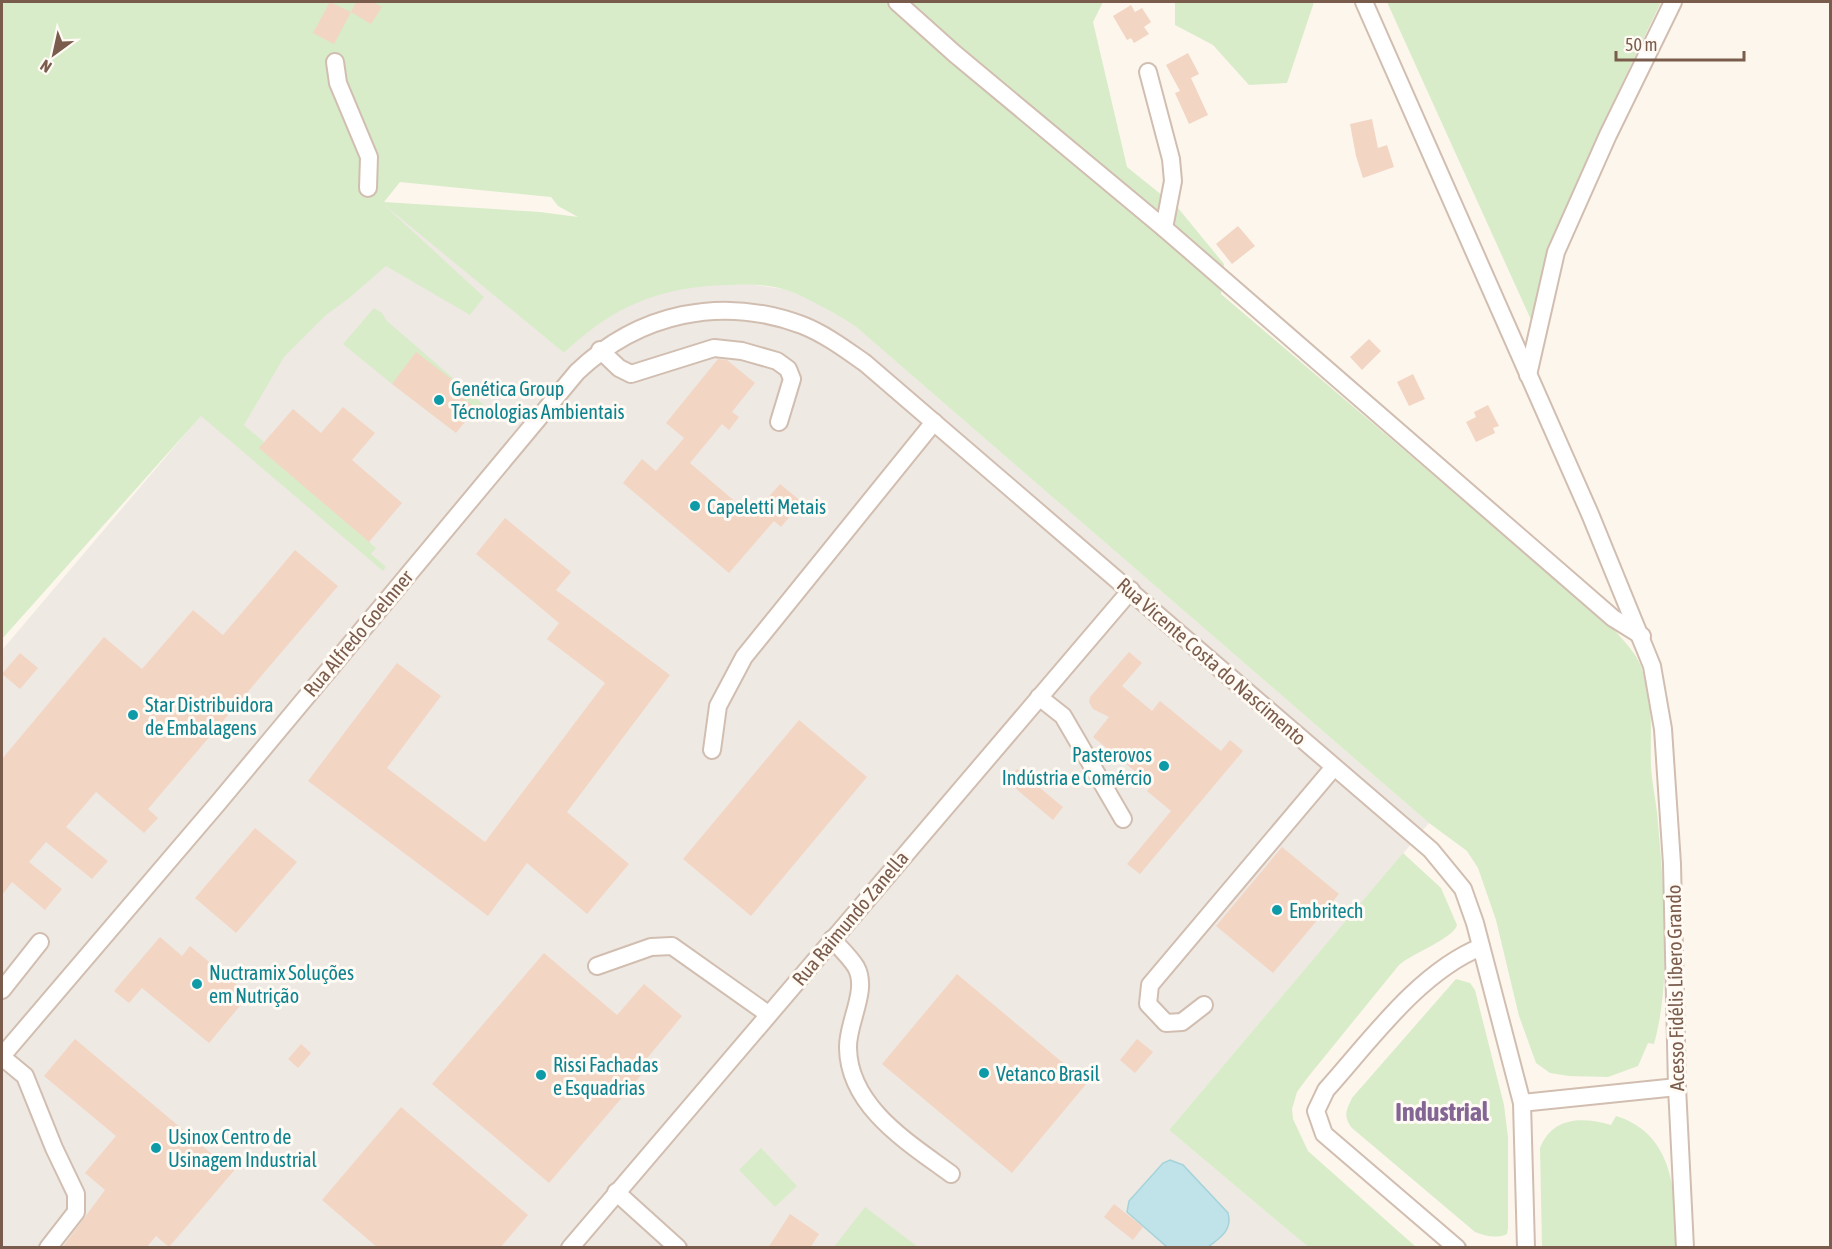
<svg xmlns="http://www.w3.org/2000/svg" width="1832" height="1249" viewBox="0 0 1832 1249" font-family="'Asap Condensed',sans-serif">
<rect width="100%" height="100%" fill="#fdf6ec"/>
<path fill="#efe9e4" d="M382,202L564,353L588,329L614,312L655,294L703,285L747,284L784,289L815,302L855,326L1429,823L1169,1130L1308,1247L2,1248V650Z"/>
<g fill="#d8ecc9" fill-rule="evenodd">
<path d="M2,2H1103L1093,22L1127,167L1178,208L1224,264L1221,294L1613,628C1625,643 1638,654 1643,672C1654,706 1650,733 1651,767C1652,782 1655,797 1657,812C1663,883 1673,976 1654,1044L1648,1043L1638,1066L1608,1077L1569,1076L1550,1073L1536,1063L1519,1016L1496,920L1478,868L1467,851L1429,823L855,326C832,312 811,299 786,290C768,284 746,284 727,285C660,287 613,306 564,353L382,203L484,297L470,315L386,266L348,299L326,315L284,357L244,425L264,442L260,448L376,548L371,554L386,567L383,571L201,416L2,639ZM400,182L551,197L558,206L578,217L540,212L384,202Z"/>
<path d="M1175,2H1314L1287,83L1249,85L1213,45L1175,25Z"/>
<path d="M1387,2H1661L1603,123L1541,275L1532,322Z"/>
<path d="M374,308L382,313L387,321L484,405L479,411L454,391L416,352L392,384L343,344Z"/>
<path d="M1403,853L1441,888L1457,925C1454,938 1413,953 1399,965L1308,1077L1297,1092L1292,1109L1293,1119L1308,1151L1416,1247H1308L1169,1130Z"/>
<path d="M1456,979L1470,983L1475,990L1504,1105L1508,1137V1228L1507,1234C1497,1239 1485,1236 1475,1232L1352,1128C1343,1116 1346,1111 1352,1098Z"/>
<path d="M1616,1116C1675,1134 1676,1195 1676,1247H1542L1540,1148C1553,1116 1583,1117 1611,1125Z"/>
<path d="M761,1148L797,1186L775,1207L739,1170Z"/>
<path d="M865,1207L918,1247H834Z"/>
</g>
<path fill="#bfe3e8" stroke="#a5d3da" stroke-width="1.5" d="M1170,1160L1183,1165L1228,1213C1233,1230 1220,1238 1208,1247H1167L1127,1212L1129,1201L1163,1163Z"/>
<g fill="#f3d5c3">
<path d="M330,2L351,12L334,44L313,33Z"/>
<path d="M356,2H373L382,7L371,24L351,12Z"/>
<path d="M1131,5L1135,12L1142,8L1151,22L1144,27L1149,34L1134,43L1131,38L1127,40L1113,16Z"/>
<path d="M1188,53L1199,74L1191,78L1208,115L1189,124L1175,93L1180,91L1166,65Z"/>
<path d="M1372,119L1378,148L1387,145L1394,167L1363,178L1356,156L1350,124Z"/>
<path d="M1238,226L1255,246L1232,264L1216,244Z"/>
<path d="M1369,339L1381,351L1362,370L1350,357Z"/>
<path d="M416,352L459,385L454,391L476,408L456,433L392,384Z"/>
<path d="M718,359L727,360L755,383L732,412L739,417L729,430L722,424L690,463L752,516L780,484L802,502L781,527L774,521L729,573L623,483L642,459L656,471L684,438L666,423Z"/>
<path d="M1413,374L1425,399L1409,406L1397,382Z"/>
<path d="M1488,405L1499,426L1493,428L1495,433L1476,442L1466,422L1476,417L1474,412Z"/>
<path d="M343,407L375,433L352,460L402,503L369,542L259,448L293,409L321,433Z"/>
<path d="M505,518L571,572L556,590L670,675L567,812L629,864L587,914L527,863L488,916L308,781L397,663L441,696L387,768L485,842L605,683L547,639L559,623L476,554Z"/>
<path d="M295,550L338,586L148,809L158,818L144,833L96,792L66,827L108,861L92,879L46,842L29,862L62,889L45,910L12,882L2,895V759L104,637L142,669L193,610L223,635Z"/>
<path d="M1129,652L1142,663L1122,686L1152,711L1160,701L1221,751L1230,740L1243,751L1140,874L1127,864L1171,811L1147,791L1152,785L1093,737L1109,717L1093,709L1089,702L1090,697Z"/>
<path d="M20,653L38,668L20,689L2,674Z"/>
<path d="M799,720L867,777L751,916L683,859Z"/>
<path d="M1017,769L1063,807L1053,820L1007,781Z"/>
<path d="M255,828L297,862L236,933L195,898Z"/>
<path d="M1282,847L1339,894L1273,973L1216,926Z"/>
<path d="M160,937L182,956L190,946L249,995L209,1043L142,988L129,1003L114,991Z"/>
<path d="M544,953L617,1015L644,984L682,1016L644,1062L649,1066L549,1183L432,1084Z"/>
<path d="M957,974L1087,1083L1012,1173L882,1064Z"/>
<path d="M75,1039L219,1160L224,1156L237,1167L169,1247L156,1236L146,1248H62L105,1190L85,1173L116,1136L44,1076Z"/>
<path d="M1137,1039L1153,1052L1135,1073L1120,1060Z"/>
<path d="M301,1044L311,1053L298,1068L288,1059Z"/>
<path d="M401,1107L528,1215L500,1248H378L322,1200Z"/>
<path d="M1114,1204L1143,1227L1133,1240L1104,1217Z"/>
<path d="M790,1214L819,1234L810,1248H768Z"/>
</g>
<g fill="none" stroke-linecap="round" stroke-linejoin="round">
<g stroke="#d1beb0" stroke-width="20">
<g id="minor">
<path d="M897,2L955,54L1164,228L1613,618L1642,636"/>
<path d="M1364,2L1590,514L1652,666L1663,729L1672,864L1677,1087L1685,1248"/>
<path d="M335,62L338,83L369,157L368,188"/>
<path d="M1148,72L1171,159L1173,181L1164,228"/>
<path d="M600,350L619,368L631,374L714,348L742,351L777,361L788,369L792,379L779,422"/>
<path d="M1528,375L1556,252L1608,135L1673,2"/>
<path d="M1039,697L1063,716L1123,819"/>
<path d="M712,750L718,706L744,657L934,422"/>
<path d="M832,939C840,948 850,957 856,967C869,990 847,1023 848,1048C849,1107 909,1143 951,1174"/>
<path d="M597,966L651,947L672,946L768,1014"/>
<path d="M2,990L40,942"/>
<path d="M1204,1005L1182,1022L1166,1023L1148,1004L1150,985L1334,767"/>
<path d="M2,1056L218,803L577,372C639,313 721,295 802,325C825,334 845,349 865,363L1431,850L1463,889L1475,923L1522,1103L1526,1248"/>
<path d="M2,1057L25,1076L54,1148L76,1194V1212L48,1248"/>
<path d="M1522,1103L1677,1087"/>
<path d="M616,1192L678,1248"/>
<path d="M570,1248L1131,590"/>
<path d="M1457,1248L1324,1134L1316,1111L1326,1090C1370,1041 1419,972 1481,947"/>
</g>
</g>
<use href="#minor" stroke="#fff" stroke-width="16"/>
</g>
<g fill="#0f9aa8" stroke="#fffaf3" stroke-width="2">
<circle cx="439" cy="400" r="6"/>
<circle cx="695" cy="506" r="6"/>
<circle cx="133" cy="715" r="6"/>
<circle cx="1164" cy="766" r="6"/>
<circle cx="1277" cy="910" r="6"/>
<circle cx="197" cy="984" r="6"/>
<circle cx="984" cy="1073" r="6"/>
<circle cx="541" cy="1075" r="6"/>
<circle cx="156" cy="1148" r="6"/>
</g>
<g text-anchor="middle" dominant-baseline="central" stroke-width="6" stroke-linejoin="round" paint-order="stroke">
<g font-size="20" fill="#0d838f" stroke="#fffaf3" text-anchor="start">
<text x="451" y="388">Genética Group<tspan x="451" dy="23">Técnologias Ambientais</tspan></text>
<text x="707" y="506">Capeletti Metais</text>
<text x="145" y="704">Star Distribuidora<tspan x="145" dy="23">de Embalagens</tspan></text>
<text x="1152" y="754" text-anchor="end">Pasterovos<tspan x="1152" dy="23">Indústria e Comércio</tspan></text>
<text x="1289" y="910">Embritech</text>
<text x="209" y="972">Nuctramix Soluções<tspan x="209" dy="23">em Nutrição</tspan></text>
<text x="553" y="1064">Rissi Fachadas<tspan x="553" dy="23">e Esquadrias</tspan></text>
<text x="996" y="1073">Vetanco Brasil</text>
<text x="168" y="1136">Usinox Centro de<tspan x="168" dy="23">Usinagem Industrial</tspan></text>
</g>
<g font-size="20" fill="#7a5c4d" stroke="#fffaf3">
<text transform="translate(358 633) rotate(-50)">Rua Alfredo Goelnner</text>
<text transform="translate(1212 661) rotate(41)">Rua Vicente Costa do Nascimento</text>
<text transform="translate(850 918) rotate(-50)">Rua Raimundo Zanella</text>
<text transform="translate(1675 988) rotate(-91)">Acesso Fidélis Líbero Grando</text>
</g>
<g font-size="26" font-weight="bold" fill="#846695" stroke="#fffaf3">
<text x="1442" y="1112">Industrial</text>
</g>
</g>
<rect width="1832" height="1249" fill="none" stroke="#7a5c4d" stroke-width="6"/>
<g transform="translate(54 54) rotate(213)" stroke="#fffaf3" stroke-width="4.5" paint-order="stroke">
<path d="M0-4.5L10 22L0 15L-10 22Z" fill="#7a5c4d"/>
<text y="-9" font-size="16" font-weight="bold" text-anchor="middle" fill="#7a5c4d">N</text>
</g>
<path d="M1616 51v9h128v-9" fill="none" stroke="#7a5c4d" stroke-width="3"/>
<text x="1625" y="51" font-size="18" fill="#7a5c4d" stroke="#fffaf3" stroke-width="4.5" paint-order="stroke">50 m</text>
</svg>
